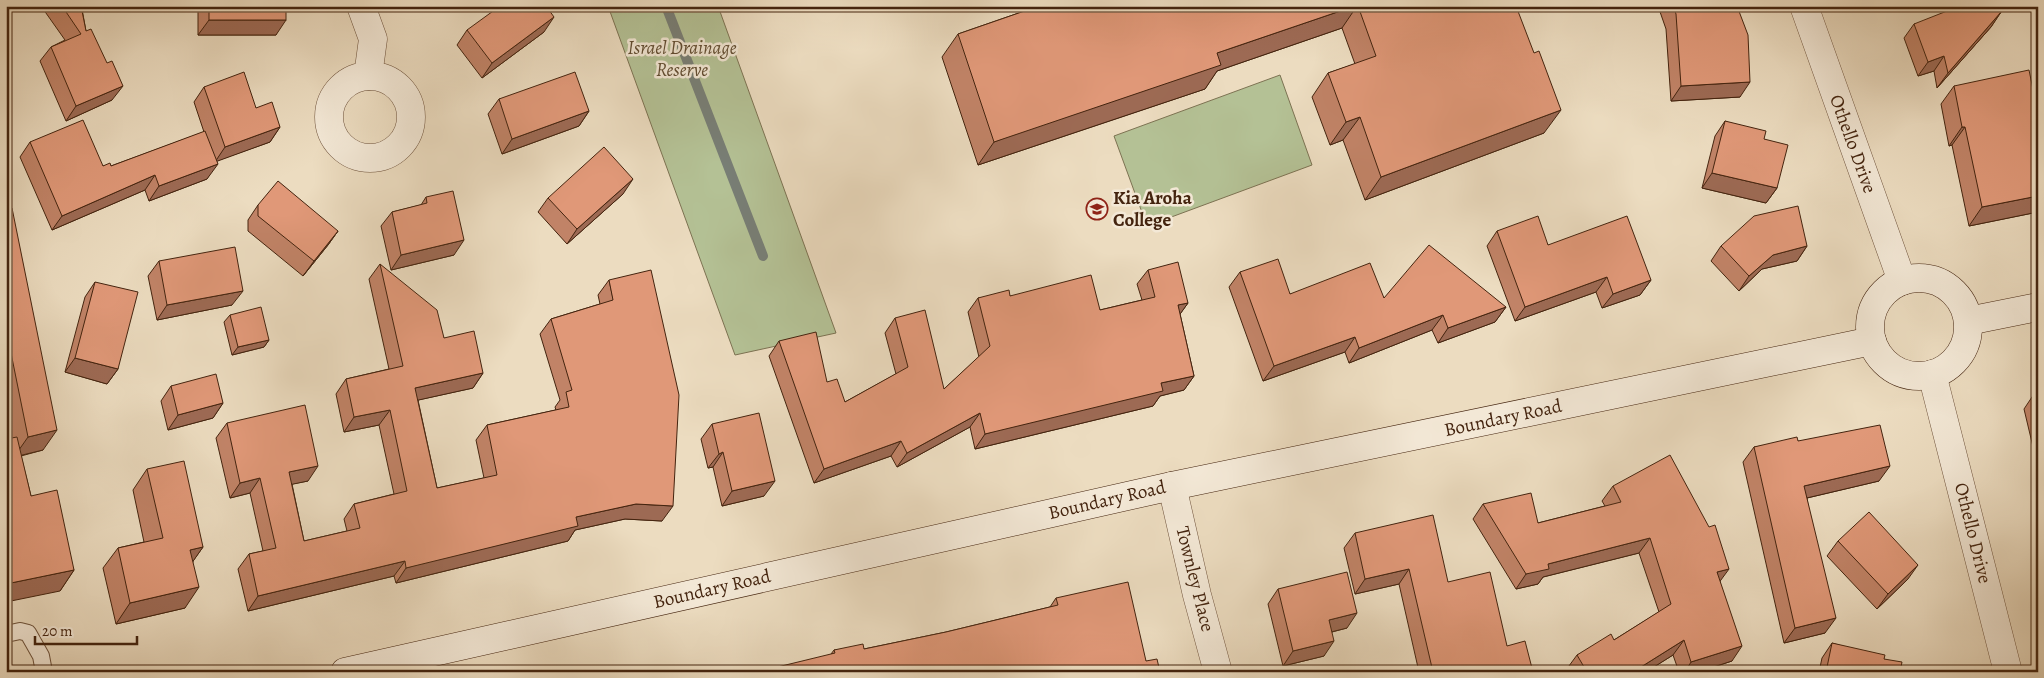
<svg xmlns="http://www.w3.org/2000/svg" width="2044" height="678" viewBox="0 0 2044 678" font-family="Alegreya,serif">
<rect width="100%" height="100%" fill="#ecdcc0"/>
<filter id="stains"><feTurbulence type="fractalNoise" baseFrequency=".004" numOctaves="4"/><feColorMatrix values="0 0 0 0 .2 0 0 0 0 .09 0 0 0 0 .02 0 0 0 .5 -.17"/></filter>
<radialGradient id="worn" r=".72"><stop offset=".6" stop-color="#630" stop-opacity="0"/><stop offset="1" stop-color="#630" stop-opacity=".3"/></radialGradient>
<g fill="#b4c195" stroke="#7c7252">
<path d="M608,6H718L836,333L735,355Z"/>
<path d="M1280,75L1312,165L1147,226L1114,136Z"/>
</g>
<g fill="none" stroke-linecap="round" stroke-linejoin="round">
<path stroke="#787e75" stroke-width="10" d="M666,6L763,256"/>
<g stroke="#6e523b" stroke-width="18">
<path id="service" d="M6,634L20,631L28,633L41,656L44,672"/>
</g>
<g stroke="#6e523b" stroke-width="29">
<g id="minor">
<path d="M361,6L373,39L368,76"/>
<circle cx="370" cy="117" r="41"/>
<path d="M1932,374L2008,672"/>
<path d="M1172,486L1197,595L1218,672"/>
</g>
</g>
<g stroke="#6e523b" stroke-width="29">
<path id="tertiary" d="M1804,6L1902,281"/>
</g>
<g stroke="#44240f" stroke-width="29">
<g id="secondary">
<circle cx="1919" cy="327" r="49"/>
<path d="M1968,321L2038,307"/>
<path d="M345,672L1172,486L1872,341"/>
</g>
</g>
<use href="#service" stroke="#f3e8d6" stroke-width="16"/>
<use href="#minor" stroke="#f3e8d6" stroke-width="28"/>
<use href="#tertiary" stroke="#f3e8d6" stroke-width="28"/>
<use href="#secondary" stroke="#f3e8d6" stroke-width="28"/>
</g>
<g fill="#c18367" stroke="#44240f">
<path d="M41,6H85L82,9L86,31L112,100L66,121L40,61L51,47L65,40Z"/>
<path d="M198,6H286L276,35H198Z"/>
<path d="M1039,6H1516L1544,133L1365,200L1343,140L1330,145L1312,97L1328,73L1355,64L1342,28L1217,71L1205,89L978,165L942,57L958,34Z"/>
<path d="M1658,6H1737L1740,97L1671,101L1666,29Z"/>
<path d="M2001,12L1991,27L1937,88L1934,71L1918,76L1904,38L1914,24Z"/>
<path d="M467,30L544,32L482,78L457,45Z"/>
<path d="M1954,86L2038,114V212L1969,226L1952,145L1949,146L1941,104Z"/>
<path d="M204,87L256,108L280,127L270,142L216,161L207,179L149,201L145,190L52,230L20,157L30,142L103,166H111L204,132L194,102Z"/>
<path d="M499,99L589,111L579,126L502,154L488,114Z"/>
<path d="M1725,121L1764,139L1777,188L1766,203L1702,188L1715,136Z"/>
<path d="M623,194L567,244L538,212L548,198Z"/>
<path d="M426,197L454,255L391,270L381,226L392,212L421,205Z"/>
<path d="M258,205L338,231L328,245L303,276L248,231V220Z"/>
<path d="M6,210L43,450L21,456L31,496L74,570L60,591L10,439L6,419Z"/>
<path d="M1497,231L1548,245L1651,280L1640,295L1602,308L1596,292L1515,321L1487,246Z"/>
<path d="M1721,246H1807L1797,261L1762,269L1739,291L1711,261Z"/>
<path d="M159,261L232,305L157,320L148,276Z"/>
<path d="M380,264L444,338L483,373L473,388L418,400L437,488L484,478L476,440L487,425L556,410L555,407L560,400L540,334L551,319L600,304L598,295L609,280L662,521L625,519L575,530L568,541L396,583L394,576L248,611L238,569L249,554L263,551L250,493L230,498L216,438L227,423L308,481L292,484L304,541L347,531L344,519L354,504L394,494L379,425L344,432L336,394L346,379L389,369L369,279Z"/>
<path d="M1148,270L1188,303L1180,314L1194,376L1184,390L1160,396L1153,406L975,449L970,427L897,467L891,456L814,483L769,356L779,341L827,382L845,402L896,374L885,333L895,318L944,389L979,357L968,312L978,298L1010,296L1100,310L1142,300L1137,284Z"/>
<path d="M1240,272L1290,294L1384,298L1506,307L1495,322L1438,343L1432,330L1349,363L1345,352L1263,381L1229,287Z"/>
<path d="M95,282L118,369L107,384L65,372L85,297Z"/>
<path d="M230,315L269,340L264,347L232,355L224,322Z"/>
<path d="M171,386L223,403L213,418L168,430L161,401Z"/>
<path d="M2038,393V468L2024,409L2034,394Z"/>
<path d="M712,424L764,496L722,506L713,467L708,468L701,439Z"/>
<path d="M1798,441L1879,481L1807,498L1825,633L1784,643L1743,462L1754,447Z"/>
<path d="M147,469L203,547L193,561L185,608L116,624L103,568L118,548L144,542L133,490Z"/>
<path d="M1613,486L1720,581L1732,661L1698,672H1679L1673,655L1646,672H1567L1566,670L1577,655L1614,640L1659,612L1639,553L1543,577L1538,584L1516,589L1473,519L1483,504L1538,523L1605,506L1602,501Z"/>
<path d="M1355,533L1448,582L1507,646L1533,672H1419L1399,584L1355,594L1344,548Z"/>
<path d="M1838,541L1908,579L1877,609L1827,556Z"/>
<path d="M1278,589L1347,628L1332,632L1324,656L1283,666L1268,604Z"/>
<path d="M1056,598L1146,661L1160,672L831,654L834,650L864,649L946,632L1050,607Z"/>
<path d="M1832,643L1884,659L1900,672H1819L1822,658Z"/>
</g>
<g fill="#9d6a54" stroke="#44240f">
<path d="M1355,6H1357L1342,28L1217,71L1205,89L978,165L994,142L1217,53Z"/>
<path d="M2001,12L1991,27L1937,88L1948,73Z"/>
<path d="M554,17L544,32L482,78L492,63Z"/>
<path d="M209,20H286L276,35H198Z"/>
<path d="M1944,56L1934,71L1918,76L1928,62Z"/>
<path d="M1750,82L1740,97L1671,101L1681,86Z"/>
<path d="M123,86L112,100L66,121L76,106Z"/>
<path d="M1561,110L1544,133L1365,200L1381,177Z"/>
<path d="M589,111L579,126L502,154L512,139Z"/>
<path d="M1360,117L1343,140L1330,145L1346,122Z"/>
<path d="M280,127L270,142L215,162L225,147Z"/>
<path d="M1962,127H1965L1952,145L1949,146Z"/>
<path d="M218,164L207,179L149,201L159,186Z"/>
<path d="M1712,173L1777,188L1766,203L1702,188Z"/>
<path d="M155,175L145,190L52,230L62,216Z"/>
<path d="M633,179L623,194L567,244L577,229Z"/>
<path d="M2038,196V212L1969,226L1982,207Z"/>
<path d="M338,231L328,245L303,276L314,261Z"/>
<path d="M464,240L454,255L391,270L401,255Z"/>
<path d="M1807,246L1797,261L1762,269L1739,291L1749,276L1773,255Z"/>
<path d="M1607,277L1596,292L1515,321L1525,307Z"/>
<path d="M1651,280L1640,295L1602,308L1613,294Z"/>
<path d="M243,291L232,305L157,320L167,305Z"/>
<path d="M1188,303L1178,317V305Z"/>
<path d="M1506,307L1495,322L1438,343L1448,328Z"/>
<path d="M1443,315L1432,330L1349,363L1359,348Z"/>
<path d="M1355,337L1345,352L1263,381L1274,366Z"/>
<path d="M269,340L264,347L232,355L238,347Z"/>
<path d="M11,353L6,359V354Z"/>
<path d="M75,358L118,369L107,384L65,372Z"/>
<path d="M483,373L473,388L405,403L415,388Z"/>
<path d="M1194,376L1184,390L1160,396L1153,406L975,449L985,434L1161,383Z"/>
<path d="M223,403L213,418L168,430L178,415Z"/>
<path d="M390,410L379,425L344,432L354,417Z"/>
<path d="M980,413L970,427L897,467L907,453Z"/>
<path d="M57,430L43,450L14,457L28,437Z"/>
<path d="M901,441L891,456L814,483L824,469Z"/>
<path d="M723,452L713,467L708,468L719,454Z"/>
<path d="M318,466L308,481L279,487L289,472Z"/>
<path d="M1890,466L1879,481L1794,501L1804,486Z"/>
<path d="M260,478L250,493L230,498L240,483Z"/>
<path d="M775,481L764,496L722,506L732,491Z"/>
<path d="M636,504L673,506L662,521L625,519L575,530L568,541L396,583L406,568L576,517Z"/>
<path d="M1650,538L1639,553L1543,577L1538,584L1516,589L1526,574L1548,564Z"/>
<path d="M203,547L189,567L190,550Z"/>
<path d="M405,561L394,576L248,611L258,596Z"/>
<path d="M1918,565L1908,579L1877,609L1888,594Z"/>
<path d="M1409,569L1399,584L1355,594L1365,579Z"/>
<path d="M1729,569L1718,584L1717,572Z"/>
<path d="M74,570L60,591L6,602V584Z"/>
<path d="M199,587L185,608L116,624L130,603Z"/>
<path d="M1357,613L1347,628L1319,635L1329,620Z"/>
<path d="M1836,618L1825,633L1784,643L1795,628Z"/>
<path d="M1684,640L1673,655L1646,672H1633Z"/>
<path d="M1334,641L1324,656L1283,666L1293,651Z"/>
<path d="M1742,646L1732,661L1698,672H1685L1691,662Z"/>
</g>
<g fill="#e09878" stroke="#44240f">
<path d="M62,6H81L86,31L91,29L107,63L112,61L123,86L76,106L51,47L81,34Z"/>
<rect x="209" y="6" width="77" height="14"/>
<path d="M500,6H546L554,17L492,63L467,30Z"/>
<path d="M1039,6H1355L1217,53L1221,65L994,142L958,34Z"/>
<path d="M1358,6H1516L1534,53L1539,51L1561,110L1381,177L1360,117L1346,122L1328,73L1376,56Z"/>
<path d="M1673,6H1737L1748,35L1750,82L1681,86L1676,14Z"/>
<path d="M1951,6H1995L2001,12L1948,73L1944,56L1928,62L1914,24L1947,11Z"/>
<path d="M2029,70L2038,114V196L1982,207L1965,127H1962L1954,86Z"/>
<path d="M244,72L256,108L272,102L280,127L225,147L204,87Z"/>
<path d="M575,72L589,111L512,139L499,99Z"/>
<path d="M83,120L103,166L110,163L111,166L205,131L218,164L159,186L155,175L62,216L30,142Z"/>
<path d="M1725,121L1766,131L1764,139L1788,145L1777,188L1712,173Z"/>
<path d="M604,147L633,179L577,229L548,198Z"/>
<path d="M278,181L338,231L314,261L258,216V205Z"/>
<path d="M453,191L464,240L401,255L392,212L427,203L426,197Z"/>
<path d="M1798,206L1807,246L1773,255L1749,276L1721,246L1754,216Z"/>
<path d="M12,208L57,430L28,437L11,353L6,354V210Z"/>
<path d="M1538,216L1548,245L1627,216L1651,280L1613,294L1607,277L1525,307L1497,231Z"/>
<path d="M1429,245L1506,307L1448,328L1443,315L1359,348L1355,337L1274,366L1240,272L1278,259L1290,294L1370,263L1384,298Z"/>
<path d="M235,247L243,291L167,305L159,261Z"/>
<path d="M1178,262L1188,303L1178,305L1194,376L1161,383L1163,391L985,434L980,413L907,453L901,441L824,469L779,341L816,332L827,382L837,379L845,402L908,367L895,318L925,310L944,389L990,346L978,298L1009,290L1010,296L1091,275L1100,310L1155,297L1148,270Z"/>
<path d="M380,264L437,310L444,338L474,331L483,373L415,388L437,488L497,475L487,425L569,407L566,392L572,390L551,319L613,300L609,280L651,270L679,395L673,506L636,504L576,517L578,526L406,568L405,561L258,596L249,554L276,548L260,478L240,483L227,423L305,405L318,466L289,472L304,541L360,528L354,504L407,491L390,410L354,417L346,379L403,366Z"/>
<path d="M95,282L138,292L118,369L75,358Z"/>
<path d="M261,307L269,340L238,347L230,315Z"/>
<path d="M216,374L223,403L178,415L171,386Z"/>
<path d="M2038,393V408L2034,394Z"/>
<path d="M759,413L775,481L732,491L723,452L719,454L712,424Z"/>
<path d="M1880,425L1890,466L1804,486L1836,618L1795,628L1754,447L1797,437L1798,441Z"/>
<path d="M17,437L31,496L57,490L74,570L6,584V439Z"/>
<path d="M1670,455L1709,527L1715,525L1729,569L1717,572L1742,646L1691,662L1684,640L1633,672H1587L1577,655L1611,634L1614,640L1671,604L1650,538L1548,564L1549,569L1526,574L1483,504L1531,493L1538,523L1621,502L1613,486Z"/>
<path d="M184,461L203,547L190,550L199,587L130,603L118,548L163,538L147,469Z"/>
<path d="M1869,512L1918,565L1888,594L1838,541Z"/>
<path d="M1433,515L1448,582L1490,572L1507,646L1525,641L1533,672H1433L1409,569L1365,579L1355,533Z"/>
<path d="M1347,572L1357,613L1329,620L1334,641L1293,651L1278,589Z"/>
<path d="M1128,582L1146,661L1157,659L1160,672H757L835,653L834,650L863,644L864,649L946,632L1058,605L1056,598Z"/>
<path d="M1832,643L1885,655L1884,659L1902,662L1900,672H1826Z"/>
</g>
<defs>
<g id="school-ring" transform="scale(1.125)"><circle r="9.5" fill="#f3e8d6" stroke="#8f2418" stroke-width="1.5"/><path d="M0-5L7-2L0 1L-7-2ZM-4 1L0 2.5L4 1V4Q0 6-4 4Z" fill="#8f2418"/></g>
</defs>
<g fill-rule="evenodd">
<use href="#school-ring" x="1097" y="209"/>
</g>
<g text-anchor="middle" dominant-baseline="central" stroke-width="5" stroke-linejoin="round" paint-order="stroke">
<g font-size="19" font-style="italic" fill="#604b30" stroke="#f3e8d6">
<text x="682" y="48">Israel Drainage<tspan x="682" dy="22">Reserve</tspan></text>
</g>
<g font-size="19" fill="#44240f" stroke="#f3e8d6">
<text transform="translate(1853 144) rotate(70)">Othello Drive</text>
<text transform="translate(1503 418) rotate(-12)">Boundary Road</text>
<text transform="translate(1107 500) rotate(-13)">Boundary Road</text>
<text transform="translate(1973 533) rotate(76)">Othello Drive</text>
<text transform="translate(1195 579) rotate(76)">Townley Place</text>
<text transform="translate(712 589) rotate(-13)">Boundary Road</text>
</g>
<g font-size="19" font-weight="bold" fill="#44240f" stroke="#f3e8d6" text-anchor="start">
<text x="1113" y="198">Kia Aroha<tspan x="1113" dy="22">College</tspan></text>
</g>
</g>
<rect width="2044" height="678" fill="none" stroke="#ecdcc0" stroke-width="25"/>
<rect x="8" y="8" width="2029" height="663" fill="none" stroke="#44240f" stroke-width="2.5"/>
<rect x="12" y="12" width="2019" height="653" fill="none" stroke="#44240f"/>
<path d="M35 636v8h102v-8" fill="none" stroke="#44240f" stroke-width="2.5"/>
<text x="42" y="636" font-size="15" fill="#44240f" stroke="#f3e8d6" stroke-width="4" paint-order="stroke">20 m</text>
<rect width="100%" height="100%" filter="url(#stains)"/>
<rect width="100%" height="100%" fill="url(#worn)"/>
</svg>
